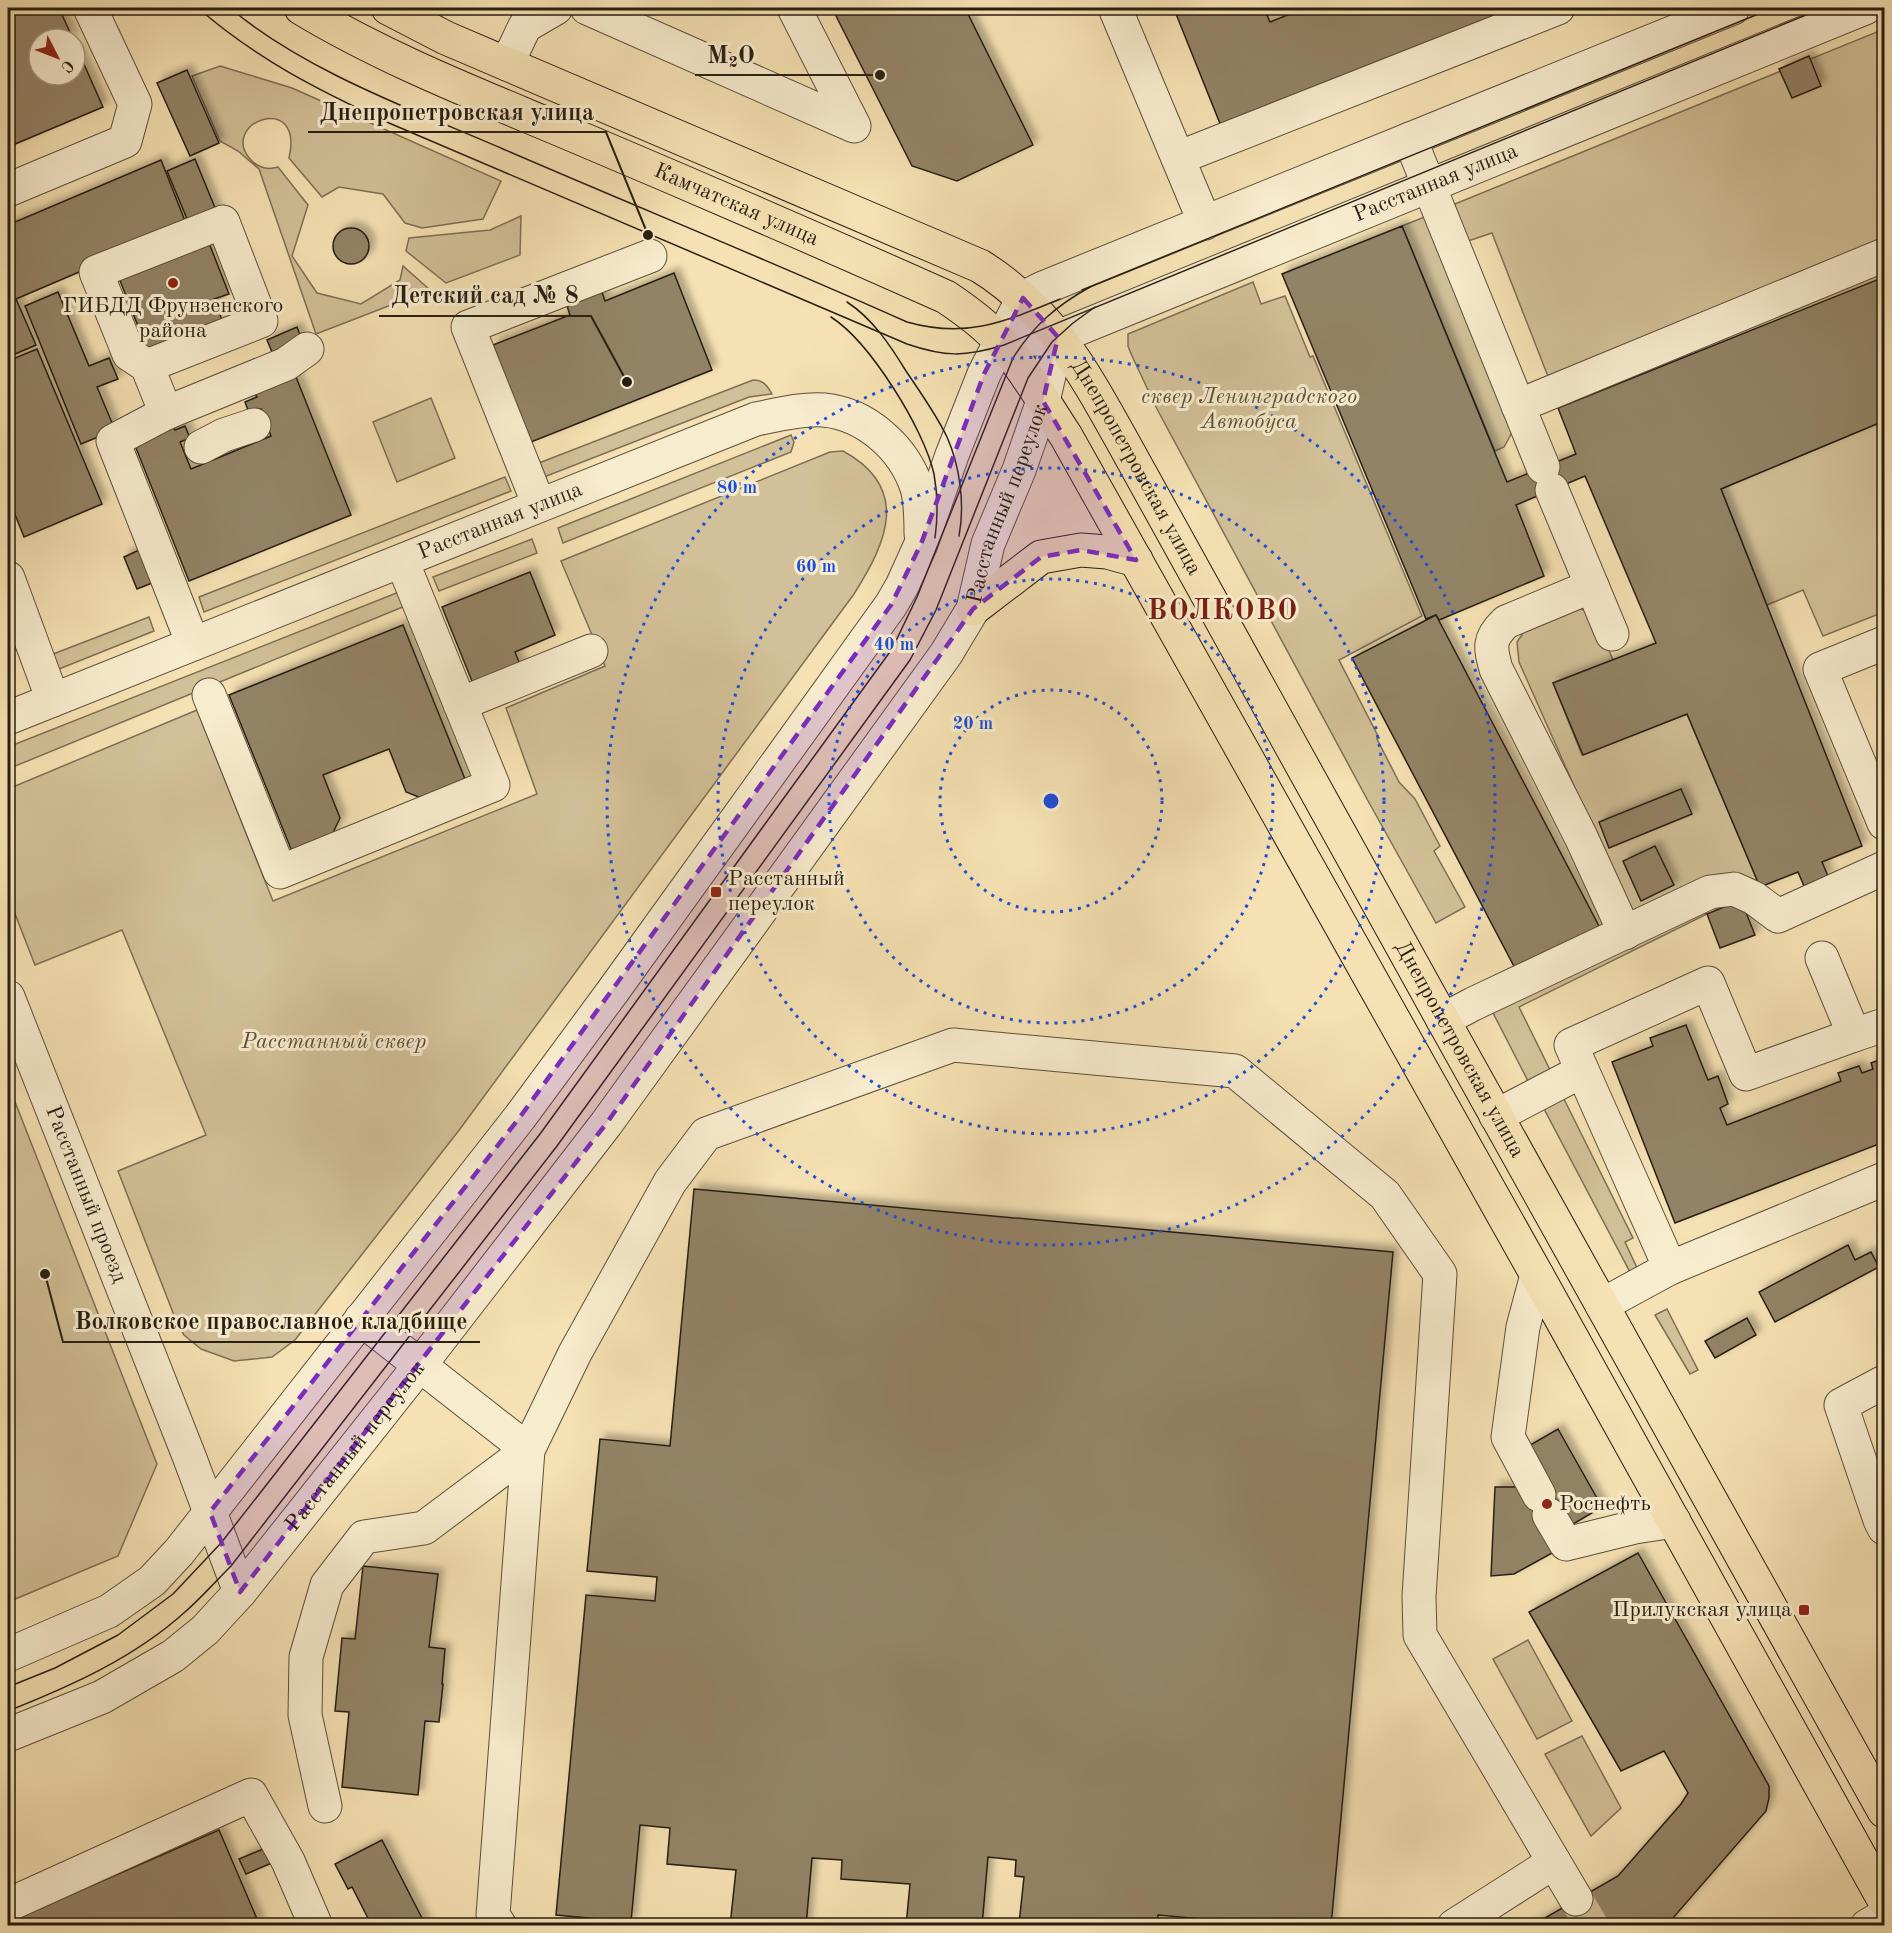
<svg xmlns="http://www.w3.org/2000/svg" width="1892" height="1933" viewBox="0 0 1892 1933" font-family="'Old Standard TT',serif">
<defs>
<filter id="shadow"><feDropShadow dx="5.5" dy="-5.5" stdDeviation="3" flood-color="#0004"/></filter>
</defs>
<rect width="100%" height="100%" fill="#f5e1b3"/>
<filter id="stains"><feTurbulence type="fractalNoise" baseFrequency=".00333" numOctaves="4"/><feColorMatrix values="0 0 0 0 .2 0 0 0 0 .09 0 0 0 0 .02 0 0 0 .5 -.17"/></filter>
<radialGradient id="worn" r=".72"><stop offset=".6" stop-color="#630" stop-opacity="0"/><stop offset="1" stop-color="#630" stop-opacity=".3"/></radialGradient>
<g fill="#d2c098" stroke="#7d6f56" stroke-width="1.5">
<path d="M1884,29V244L1549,379L1492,233L1465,242L1450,206Z"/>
<path d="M220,66L292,88L501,181L483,219L422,228L405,223L383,194L339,187L322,197L289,158C305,89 215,124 252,161C260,169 268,170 278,167L308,205L292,256L317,293L361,304L400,280L403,266L430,290L316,334L259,169L238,151L220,141L192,76Z"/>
<path d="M521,216L520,255L446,283L406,251L409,238L490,230Z"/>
<path d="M1427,216L1514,429L1504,447L1495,451L1402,226Z"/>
<path d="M1253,282L1261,304L1285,296L1310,357L1313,356L1422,616L1339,660L1379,738L1377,739L1399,782L1415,799L1440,846L1434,851L1465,907L1436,923L1367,799L1157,409L1132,356L1128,346V334Z"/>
<path d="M753,380C763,380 767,385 772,394L749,397L544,477L539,463Z"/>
<path d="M431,398L455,458L397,482L373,422Z"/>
<path d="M1884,421V612L1823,636L1803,590L1767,605L1721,489Z"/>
<path d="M791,435L794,442L791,452L563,543L558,528Z"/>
<path d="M843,451C911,488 887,542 854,594L460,1129L295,1340L272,1357L234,1361L201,1349L184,1335L177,1323L118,1171L206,1135L122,930L35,965L8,896V789L197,710L273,901L537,794L506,708L605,666L561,561L830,452Z"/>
<path d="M505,477L511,491L204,612L199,597Z"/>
<path d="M532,539L537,553L439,591L433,577Z"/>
<path d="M399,592L405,606L8,769V747Z"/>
<path d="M1575,607L1594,614L1613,660L1553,683L1582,755L1687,714L1760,887L1631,914L1519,662L1517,642L1526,629Z"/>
<path d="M149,617L154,631L54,671L48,656Z"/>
<path d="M1703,912L1707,914L1519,1007L1551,1072L1529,1083L1490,1007Z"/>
<path d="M8,1084L157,1464L118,1556L8,1602Z"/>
<path d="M1562,1095L1633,1238L1625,1242L1638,1270L1631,1274L1542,1105Z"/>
<path d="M1667,1309L1698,1370L1690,1374L1655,1315Z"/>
<path d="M1528,1640L1572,1721L1537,1739L1493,1659Z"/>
<path d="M1582,1736L1621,1808L1591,1836L1545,1754Z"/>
</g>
<g fill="#938366" stroke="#281e13" stroke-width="1.5" filter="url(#shadow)">
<path d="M8,8H59L73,39H39V75H75V44L103,107L8,147Z"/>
<path d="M832,8H965L1033,145L957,181L912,166Z"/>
<path d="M1177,8H1264L1270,22L1305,8H1530L1223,131L1174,9Z"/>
<path d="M1809,56L1821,86L1792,98L1779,69Z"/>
<path d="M187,70L219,143L190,156L157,83Z"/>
<path d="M195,159L218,215L190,226L167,171Z"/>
<path d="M161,160L187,226L16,299L36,345L8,357V225Z"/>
<path d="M1402,226L1507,482L1576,454L1558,408L1884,277V421L1721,489L1862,846L1822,862L1828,876L1804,886L1798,872L1760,887L1687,714L1583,755L1553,683L1656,643L1585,476L1516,505L1544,576L1439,620L1436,615L1426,619L1282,274Z"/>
<circle cx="351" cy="246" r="18"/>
<path d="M207,238L229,294L214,299L222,320L147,349L117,273Z"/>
<path d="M674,273L712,370L531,442L493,345L570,315L567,306L602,292L605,301Z"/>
<path d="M58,292L89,366L109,358L118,379L97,387L115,430L81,444L25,306Z"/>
<path d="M297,327L302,340L272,352L267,340Z"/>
<path d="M37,349L102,504L24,537L8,497V361Z"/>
<path d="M296,377L351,515L189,581L134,443L173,427L175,430L185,426L190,438L180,442L191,469L271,436L261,409L249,413L245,402L257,397L255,394Z"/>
<path d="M139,550L152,583L137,589L124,557Z"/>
<path d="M530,572L555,635L515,652L523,672L476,691L442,607Z"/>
<path d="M1436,615L1600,928L1517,972L1352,658Z"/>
<path d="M403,625L467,784L426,800L406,792L389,749L323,775L340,818L330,839L293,854L229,695Z"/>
<path d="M1681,789L1692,814L1609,848L1599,822Z"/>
<path d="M1655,846L1674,885L1641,901L1623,861Z"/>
<path d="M1741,900L1755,935L1720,948L1707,914Z"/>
<path d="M1686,1025L1708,1080L1718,1076L1728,1104L1720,1108L1727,1125L1841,1081L1838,1073L1859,1066L1862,1073L1873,1069L1871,1063L1884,1058V1142L1675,1223L1612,1062L1653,1046L1650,1038Z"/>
<path d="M694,1189L1393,1252L1331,1926H1279L1158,1915L1157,1926H1038L1019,1924L1024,1877L1015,1876L1016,1860L988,1857L982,1926H906L910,1884L841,1879L842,1860L812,1858L806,1926H730L736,1870L667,1864L670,1828L640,1825L631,1922L556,1915L586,1595L655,1601L657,1577L587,1571L600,1439L670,1446Z"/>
<path d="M1848,1245L1855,1260L1871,1252L1879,1267L1775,1322L1759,1292Z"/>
<path d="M1747,1318L1756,1335L1715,1358L1705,1341Z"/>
<path d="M1558,1429L1602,1507L1568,1527L1554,1552L1514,1574L1491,1576L1495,1487H1520L1525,1448Z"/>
<path d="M1638,1553L1769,1786V1798L1766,1811L1672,1919L1670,1926H1531L1618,1876L1681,1804L1688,1793L1664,1751L1621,1771L1529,1612Z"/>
<path d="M363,1566L438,1574L429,1647L445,1649L442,1684H443L439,1722L425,1721L418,1795L342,1787L349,1712L335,1711L342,1638L355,1639Z"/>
<path d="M219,1830L260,1926H71L70,1922L62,1926H8V1922Z"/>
<path d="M382,1840L426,1926H372L352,1887L348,1889L335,1864Z"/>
<path d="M268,1847L274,1862L246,1874L239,1859Z"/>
</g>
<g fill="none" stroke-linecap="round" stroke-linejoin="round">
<path stroke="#ccba93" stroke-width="33" stroke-dasharray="33 16" stroke-linecap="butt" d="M1576,1899L1592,1926"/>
<g stroke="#5b4f3b" stroke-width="35">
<g id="minor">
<path d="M587,8L854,126L794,8"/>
<path d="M1115,8L1205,223"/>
<path d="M507,64L525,26L556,8"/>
<path d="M1410,139L1543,467"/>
<path d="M1178,158L1558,8"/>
<path d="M8,190L125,141L135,104L90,8"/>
<path id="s1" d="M1001,342L1058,337L1865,8"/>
<path d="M147,366L261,321L223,222L96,272L129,354L147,366L166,413"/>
<path d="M1518,406L1884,255"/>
<path d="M201,447L224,435L254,425"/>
<path d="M1552,490L1612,634"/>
<path d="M539,505L468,327L650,256"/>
<path d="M8,578L53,700"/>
<path d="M1592,586L1506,622C1488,639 1490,647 1496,669L1581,837L1625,933"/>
<path d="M1884,643L1820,669L1884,823"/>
<path d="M193,644L113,441L166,413L286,364L307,349"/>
<path d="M209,695L280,872L493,785L402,561"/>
<path d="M460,704L591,651"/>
<path id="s2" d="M8,718L756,419C776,415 803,408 824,410C866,414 904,448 917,488C921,502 921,519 921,534"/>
<path id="s3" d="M8,997L189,1456L240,1592"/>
<path d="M1443,1020L1473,1004L1710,892L1734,889L1754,898L1778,916L1884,868"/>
<path d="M1854,1035L1884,1025"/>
<path d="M1496,1116L1582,1071"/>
<path d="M1670,1268L1571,1045L1708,983L1746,1074L1854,1035L1822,958"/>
<path d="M1537,1275L1523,1327L1508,1437L1539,1495"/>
<path d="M1602,1305L1670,1268L1884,1179"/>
<path d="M1884,1382L1841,1405L1880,1520L1884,1528"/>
<path d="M1549,1515L1566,1544L1635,1527L1674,1521"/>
<path d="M8,1655L109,1611L152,1581L179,1552L520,1117L613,991L891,605L902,586L921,544L952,455L984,374L1023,298L1043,288L1733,8"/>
<path id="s4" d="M8,1735L102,1697L173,1656L205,1630L240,1592L420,1365L606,1124L946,654L973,609L988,544L1019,470L1043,401L1058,337"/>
<path d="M325,1806L305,1715L306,1657L327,1585L364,1537L424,1528L528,1450L361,1319"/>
<path d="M8,1905L251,1795L288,1861L316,1926"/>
<path d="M500,1926L493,1915L528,1450L575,1353L670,1182L706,1134L953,1045L1235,1071L1385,1195L1440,1274L1419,1596L1420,1635L1576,1899"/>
<path d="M1454,1926L1554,1862"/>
<path d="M1867,1926L1884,1916"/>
</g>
</g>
<g stroke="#281e13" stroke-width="35">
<g id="major">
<path id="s5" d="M301,8C389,61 486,98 580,138C703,190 825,243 946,297C967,311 987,326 1003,344C1027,372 1046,406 1066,436L1537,1275L1884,1900"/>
<path id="s6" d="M388,8L446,38L980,266C1051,310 1085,374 1124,444L1443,1020L1884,1811"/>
<path d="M973,609L1041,557L1081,550L1107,552L1136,560"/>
</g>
</g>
<use href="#minor" stroke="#f8ecce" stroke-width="33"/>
<use href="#major" stroke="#f5e1b3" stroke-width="33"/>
<g stroke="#281e13" stroke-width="1.5">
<path d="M198,8C258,60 318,90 389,123L907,344C945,357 965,357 1004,345L1823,8"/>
<path d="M230,8C305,71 413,110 503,149C637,207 773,262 907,322C967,339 1004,322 1060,299"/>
<path d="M1082,290L1773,8"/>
<path d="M847,302C873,319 890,345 906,371C920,392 936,414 947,437C960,466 965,505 959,536"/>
<path d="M831,317C870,342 924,429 934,474C938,496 938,516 935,538"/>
<path d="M8,1687L55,1668L118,1635L173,1594L221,1543L540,1134L892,649L917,597L1013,358C1034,325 1056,306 1090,287"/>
<path d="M8,1711C71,1686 134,1658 185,1612C201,1598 216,1581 231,1566L557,1146L910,660L936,610L1028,378L1052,342L1073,323L1095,307"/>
</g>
</g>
<path fill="#7b2cbf" fill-opacity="0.2" stroke="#7b2cbf" stroke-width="4.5" stroke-dasharray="12 8" stroke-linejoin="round" d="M1023,298L1058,337L1043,401L1136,560L1081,550L1041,557L973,609L606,1124L240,1592L210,1512L520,1117L891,605L921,544L984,374Z"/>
<g fill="none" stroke="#1d4ed8" stroke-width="3" stroke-dasharray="3 6">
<circle cx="1051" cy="801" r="111"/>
<circle cx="1051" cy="801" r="222"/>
<circle cx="1051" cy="801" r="333"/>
<circle cx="1051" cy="801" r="444"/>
</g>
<g fill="#8f2418" stroke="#f8ecce" stroke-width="2">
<circle cx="173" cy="283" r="6"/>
<rect x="710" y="886" width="12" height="12" rx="3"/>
<circle cx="1547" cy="1504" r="6"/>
<rect x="1798" y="1604" width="12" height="12" rx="3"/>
</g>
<g text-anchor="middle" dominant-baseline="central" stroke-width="6" stroke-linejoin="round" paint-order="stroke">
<g font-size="22" fill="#281e13" stroke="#f8ecce">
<text stroke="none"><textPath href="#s1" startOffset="465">Расстанная улица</textPath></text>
<text stroke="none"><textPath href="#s5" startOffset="478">Камчатская улица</textPath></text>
<text stroke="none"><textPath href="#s6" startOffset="904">Днепропетровская улица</textPath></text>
<text stroke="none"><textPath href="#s4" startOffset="1614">Расстанный переулок</textPath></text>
<text stroke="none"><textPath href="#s2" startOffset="530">Расстанная улица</textPath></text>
<text stroke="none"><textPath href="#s6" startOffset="1570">Днепропетровская улица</textPath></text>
<text stroke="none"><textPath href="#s3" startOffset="212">Расстанный проезд</textPath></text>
<text stroke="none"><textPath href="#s4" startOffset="462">Расстанный переулок</textPath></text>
</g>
<g font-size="22" fill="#281e13" stroke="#f8ecce" text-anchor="start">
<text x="173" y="306" text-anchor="middle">ГИБДД Фрунзенского<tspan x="173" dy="25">района</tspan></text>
<text x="728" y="879">Расстанный<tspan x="728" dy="25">переулок</tspan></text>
<text x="1559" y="1504">Роснефть</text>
<text x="1792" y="1610" text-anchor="end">Прилукская улица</text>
</g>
<g font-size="22" font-style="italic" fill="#5b4f3b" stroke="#f8ecce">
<text x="1249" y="397">сквер Ленинградского<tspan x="1249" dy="25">Автобуса</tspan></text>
<text x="334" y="1042">Расстанный сквер</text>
</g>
<g font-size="28" font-weight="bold" letter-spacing="1.5" fill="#7a1f14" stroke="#f8ecce">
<text x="1223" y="612">ВОЛКОВО</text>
</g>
</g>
<circle cx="1051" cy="801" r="9" fill="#1d4ed8" stroke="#f8ecce" stroke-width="3"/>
<g font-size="18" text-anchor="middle" font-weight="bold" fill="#1d4ed8" stroke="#f8ecce" stroke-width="6" stroke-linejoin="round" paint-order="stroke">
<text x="737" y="493">80 m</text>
<text x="816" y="572">60 m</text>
<text x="894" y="650">40 m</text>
<text x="973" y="729">20 m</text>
</g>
<path fill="none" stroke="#281e13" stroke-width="2" d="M880 75L767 75H695M648 235L606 132H308M627 382L591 316H379M45 1274L63 1342H480"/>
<g fill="#281e13" stroke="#f8ecce" stroke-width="2">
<circle cx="880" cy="75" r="6"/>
<circle cx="648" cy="235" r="6"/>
<circle cx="627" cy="382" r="6"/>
<circle cx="45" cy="1274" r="6"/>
</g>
<g font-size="24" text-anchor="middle" font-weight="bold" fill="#281e13" stroke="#f8ecce" stroke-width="6" stroke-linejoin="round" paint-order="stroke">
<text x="731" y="63">М₂O</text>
<text x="457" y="120">Днепропетровская улица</text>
<text x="485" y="303">Детский сад № 8</text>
<text x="271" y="1329">Волковское православное кладбище</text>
</g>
<rect width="1892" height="1933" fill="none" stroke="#f5e1b3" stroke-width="30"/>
<rect x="9" y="9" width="1874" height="1915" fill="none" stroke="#281e13" stroke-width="3"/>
<rect x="15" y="15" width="1862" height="1903" fill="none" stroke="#281e13" stroke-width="1.5"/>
<g transform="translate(57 57) rotate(132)"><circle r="28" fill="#f8ecce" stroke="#a59a83" stroke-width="1.5"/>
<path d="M0-4.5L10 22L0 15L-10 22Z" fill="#8f2418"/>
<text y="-9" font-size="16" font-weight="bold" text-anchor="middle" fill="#281e13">С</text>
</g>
<rect width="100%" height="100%" filter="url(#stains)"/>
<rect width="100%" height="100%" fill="url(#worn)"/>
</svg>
